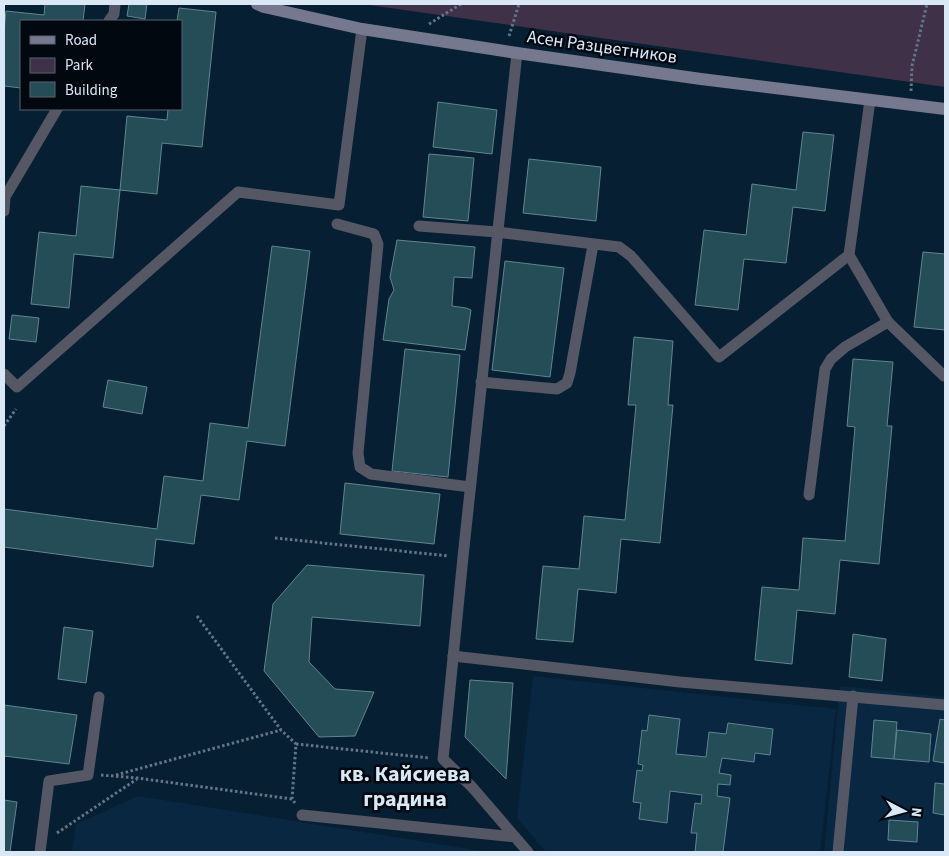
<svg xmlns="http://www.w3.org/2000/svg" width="949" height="856" viewBox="0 0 949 856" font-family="'Source Sans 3',sans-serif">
<rect width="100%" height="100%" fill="#071f32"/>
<g fill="#092740">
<path d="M533,676L836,709L820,852H546L517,818Z"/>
<path d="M840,686L945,697V852H824Z"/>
<path d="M138,796L482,851L483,852H72L76,824Z"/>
</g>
<path fill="#3f3148" d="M362,4H945V87Z"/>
<g fill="#244d57" stroke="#5e8690">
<path d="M45,4H85L83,21H21V88L4,86V32L6,11L44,15Z"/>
<path d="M129,4H147L145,19L127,16Z"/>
<path d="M179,8L216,12L202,147L162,143L157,194L120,190L127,116L167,120L168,109H181V21H177Z"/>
<path d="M438,102L497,110L492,154L433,147Z"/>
<path d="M803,132L834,135L825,211L793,207L786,263L744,259L738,310L695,305L704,230L746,235L752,184L796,190Z"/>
<path d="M429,154L474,158L468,221L423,217Z"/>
<path d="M529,159L601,167L596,221L523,213Z"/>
<path d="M81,186L120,190L113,258L74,254L69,308L31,304L39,232L76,236Z"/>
<path d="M397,240L475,247L472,278L454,277L452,306L466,308L471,310L465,350L383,340L389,299L394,290L390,277Z"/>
<path d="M272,246L310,251L285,446L247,441L239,500L201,495L194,544L156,539L153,567L4,547V509L157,529L164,476L203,481L210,423L248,428Z"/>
<path d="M923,252L945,254V330L914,327Z"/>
<path d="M505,261L564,268L550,377L492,370Z"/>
<path d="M12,315L39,318L36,342L9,339Z"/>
<path d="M634,337L673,341L668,405H673L660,543L621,539L616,593L578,589L573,642L536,639L543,566L579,569L584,516L625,520L636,405H628Z"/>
<path d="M405,349L460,355L448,477L392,471Z"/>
<path d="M853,359L893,362L887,426H892L879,564L840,560L835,614L797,610L792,664L755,660L762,587L799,590L803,538L845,541L855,427L847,426Z"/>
<path d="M108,380L147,387L142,414L103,407Z"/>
<path d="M345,483L440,494L434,544L340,534Z"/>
<path d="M307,565L424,575L420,626L312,617L309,662L335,689L374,692L355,736L319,737L264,671L273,604Z"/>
<path d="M64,627L93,631L86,683L58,679Z"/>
<path d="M853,634L886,639L882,681L849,677Z"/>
<path d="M470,680L513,683L506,779L465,737Z"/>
<path d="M4,705L77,715L69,764L4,756Z"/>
<path d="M649,715L680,719L676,754L706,757L709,732L726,734L728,723L773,729L770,755L755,753L754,762L722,758L719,773L731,775L730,785L718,784L717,796L730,798L723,852H695L697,833H691L695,803L701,804L702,795L670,791L667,823L639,819L641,803L633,802L637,770L642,771L643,765L638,764L642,730L647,731Z"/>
<path d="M940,719L945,720V763L933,761Z"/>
<path d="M874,720L897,722L894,759L871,757Z"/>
<path d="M897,730L931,734L929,762L894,759Z"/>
<path d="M935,783L945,784V815L933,813Z"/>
<path d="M4,800L17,802L10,852H4Z"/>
<path d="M889,820L918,822L917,842L888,840Z"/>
</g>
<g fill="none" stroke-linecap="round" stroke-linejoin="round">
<g stroke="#627687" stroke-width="3" stroke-dasharray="2.5 2.5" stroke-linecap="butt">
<path d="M429,24L461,4"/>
<path d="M509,36L519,4"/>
<path d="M911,91L912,66L927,4"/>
<path d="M4,426L16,409"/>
<path d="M275,538L449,556"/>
<path d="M197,616L281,730L296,744L292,799L295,803"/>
<path d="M296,744L429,758"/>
<path d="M101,775L137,778L292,799"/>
<path d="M116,775L281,730"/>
<path d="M57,833L137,779"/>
</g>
<g stroke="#555765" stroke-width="11">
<path d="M109,21L114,14L115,4"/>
<path d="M870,100L849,255L888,322L944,376L945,375"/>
<path d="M4,211L5,197L57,109"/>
<path d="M337,224L374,234L378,244L358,453L360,467L371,474L470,487"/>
<path d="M419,226L497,232L619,247L631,256L719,357L849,255"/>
<path d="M4,374L17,387L238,192L339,205L362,29"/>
<path d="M481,382L557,389L567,383L570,373L593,245"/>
<path d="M809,495L825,369L831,359L845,347L888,322"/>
<path d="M453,656L680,682L945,705"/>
<path d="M302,815L515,837L528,852"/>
<path d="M515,837L472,787L443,759L463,557L517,53"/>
<path d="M40,852L49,781L88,775L99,697"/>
<path d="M838,852L853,696"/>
</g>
<path stroke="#75788e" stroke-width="12" d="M257,4L264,7L362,29L517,53L701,79L945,109"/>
</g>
<g text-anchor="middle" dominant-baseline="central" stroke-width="5" stroke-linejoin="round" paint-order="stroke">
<g font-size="18" fill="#dae8f6" stroke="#020810">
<text transform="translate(602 47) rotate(8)">Асен Разцветников</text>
</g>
<g font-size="22" font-weight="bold" fill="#dae8f6" stroke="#020810">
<text x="405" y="774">кв. Кайсиева<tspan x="405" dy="25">градина</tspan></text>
</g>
</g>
<rect width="949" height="856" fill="none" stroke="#dae8f6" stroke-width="10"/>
<rect x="20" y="20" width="162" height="90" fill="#020810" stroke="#58626c"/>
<rect x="30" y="36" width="25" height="8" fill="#75788e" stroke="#58626c"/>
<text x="65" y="45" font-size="15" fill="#dae8f6">Road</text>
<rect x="30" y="58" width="25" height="15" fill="#3f3148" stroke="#58626c"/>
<text x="65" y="70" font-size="15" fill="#dae8f6">Park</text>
<rect x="30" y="82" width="25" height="15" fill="#244d57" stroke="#58626c"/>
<text x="65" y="95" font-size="15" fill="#dae8f6">Building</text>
<g transform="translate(904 811) rotate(96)" stroke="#020810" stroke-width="4" paint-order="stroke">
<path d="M0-4L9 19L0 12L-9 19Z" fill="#dae8f6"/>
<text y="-8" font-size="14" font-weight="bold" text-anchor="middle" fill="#dae8f6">N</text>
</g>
</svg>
